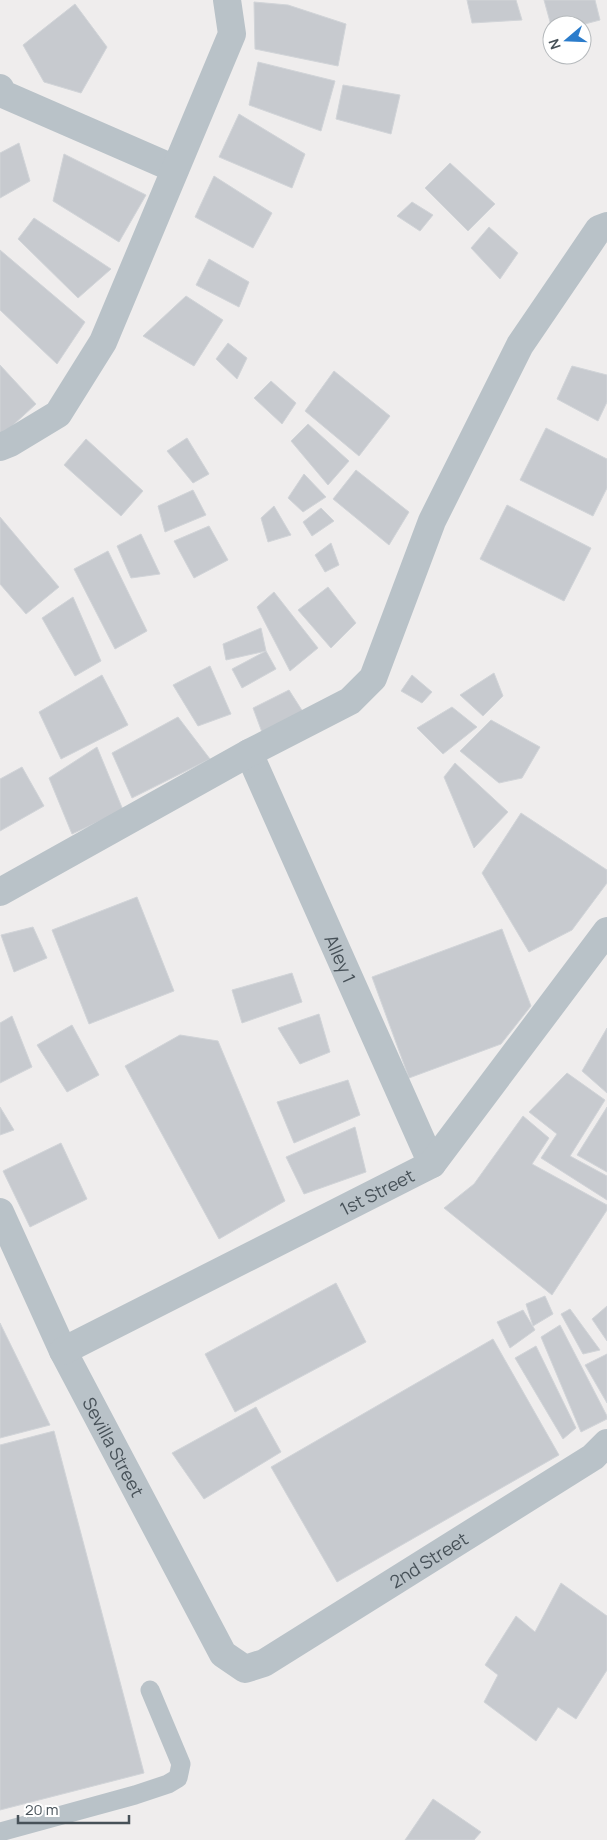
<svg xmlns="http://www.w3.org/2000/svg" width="607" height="1840" viewBox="0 0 607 1840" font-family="Manrope,sans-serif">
<rect width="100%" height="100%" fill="#efeded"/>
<g fill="#c7cacf" stroke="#d1d4d8">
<path d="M467,0H516L522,20L472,23Z"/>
<path d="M544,0H595L600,20L581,25H552V29Z"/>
<path d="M254,2L288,5L346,24L338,66L255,49Z"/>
<path d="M75,4L107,47L81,93L44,82L23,45Z"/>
<path d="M258,62L335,81L321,131L249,105Z"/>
<path d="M343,85L400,95L391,134L336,119Z"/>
<path d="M239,114L305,154L292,188L219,157Z"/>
<path d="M19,143L30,181L0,198V153Z"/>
<path d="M64,154L146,195L119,242L53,201Z"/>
<path d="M450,163L495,204L468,231L425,188Z"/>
<path d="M214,176L272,213L253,248L195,217Z"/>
<path d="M412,202L433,215L420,231L397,216Z"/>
<path d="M34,218L111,269L78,298L18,239Z"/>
<path d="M489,227L518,253L500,279L471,248Z"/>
<path d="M0,250L85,322L57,364L0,310Z"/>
<path d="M209,259L249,282L239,307L196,285Z"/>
<path d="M186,296L223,320L194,366L143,336Z"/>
<path d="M228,343L247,358L237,379L216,359Z"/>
<path d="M0,365L36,404L0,437Z"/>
<path d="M572,366L607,375V402L598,421L557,399Z"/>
<path d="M334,371L390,416L359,456L305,411Z"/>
<path d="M271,381L296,403L282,424L254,398Z"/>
<path d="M308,424L349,461L328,485L291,441Z"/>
<path d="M546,428L607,459V488L593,516L520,480Z"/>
<path d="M187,438L209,474L193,483L167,451Z"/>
<path d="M86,439L143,491L121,516L64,465Z"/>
<path d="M356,470L409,512L389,545L333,499Z"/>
<path d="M304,474L326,497L303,512L288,498Z"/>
<path d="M193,490L206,515L165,532L158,506Z"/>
<path d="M507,505L591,548L564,601L480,559Z"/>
<path d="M274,506L291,535L268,542L261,518Z"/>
<path d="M321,508L334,521L312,536L303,522Z"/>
<path d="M0,517L59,587L26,614L0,584Z"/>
<path d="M209,526L228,560L194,578L174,541Z"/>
<path d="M141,534L160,574L131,578L117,546Z"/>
<path d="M331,543L339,565L325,572L315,555Z"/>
<path d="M108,551L147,631L115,649L74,569Z"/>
<path d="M328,587L356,623L331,648L298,610Z"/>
<path d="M274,592L318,648L290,671L257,607Z"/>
<path d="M73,597L101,661L75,676L42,618Z"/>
<path d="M261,628L266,651L226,660L223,644Z"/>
<path d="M266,651L276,669L242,688L232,669Z"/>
<path d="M210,666L231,714L198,726L173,685Z"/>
<path d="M494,673L503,696L483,716L460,695Z"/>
<path d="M102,675L128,725L61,759L39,712Z"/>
<path d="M412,675L432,692L422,703L401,691Z"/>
<path d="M289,690L303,712L263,735L253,708Z"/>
<path d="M452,707L477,727L443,754L417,728Z"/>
<path d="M178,717L210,759L132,798L112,753Z"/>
<path d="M491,720L540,747L522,778L499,783L460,751Z"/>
<path d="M97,747L123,810L72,834L49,778Z"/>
<path d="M455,763L508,812L474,848L444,777Z"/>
<path d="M22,767L44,806L0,831V779Z"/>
<path d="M521,813L607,870V883L572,930L529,952L482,873Z"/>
<path d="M137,897L174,991L89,1024L52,930Z"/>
<path d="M33,927L47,958L14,972L1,935Z"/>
<path d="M502,929L531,1006L501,1044L409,1078L372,977Z"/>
<path d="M292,973L302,1002L242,1023L232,990Z"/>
<path d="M319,1014L330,1052L300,1064L278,1028Z"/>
<path d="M12,1016L32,1067L0,1083V1023Z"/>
<path d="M72,1025L99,1075L67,1092L37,1045Z"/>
<path d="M607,1028V1093L582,1071Z"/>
<path d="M180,1035L218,1041L285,1201L219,1239L125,1066Z"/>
<path d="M567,1073L605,1100L570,1156L607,1176V1200L541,1158L557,1134L529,1112Z"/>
<path d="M348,1080L360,1115L294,1143L277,1102Z"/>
<path d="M0,1107L14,1130L0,1135Z"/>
<path d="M607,1107V1172L577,1155Z"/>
<path d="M523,1116L549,1138L532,1164L607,1205V1210L552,1295L444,1208L474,1184Z"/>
<path d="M355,1127L366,1172L304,1194L286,1157Z"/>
<path d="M61,1143L87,1199L30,1227L3,1171Z"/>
<path d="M336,1283L366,1342L235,1412L205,1354Z"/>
<path d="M545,1296L553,1314L533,1326L526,1304Z"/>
<path d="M607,1306V1341L592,1319Z"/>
<path d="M570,1309L600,1350L583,1354L561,1314Z"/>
<path d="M523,1310L535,1330L510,1348L497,1322Z"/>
<path d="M0,1323L50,1425L0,1438Z"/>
<path d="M560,1325L607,1416V1419L581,1432L541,1337Z"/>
<path d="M493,1339L559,1455L337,1582L271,1467Z"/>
<path d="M536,1346L576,1428L563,1439L515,1358Z"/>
<path d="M607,1354V1403L585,1365Z"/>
<path d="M256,1407L281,1452L204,1499L172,1453Z"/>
<path d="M54,1431L144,1773L0,1810V1445Z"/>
<path d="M561,1583L607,1616V1670L576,1719L558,1707L536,1741L484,1702L498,1675L485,1665L516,1616L535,1632Z"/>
<path d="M433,1799L481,1832L474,1840H405Z"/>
</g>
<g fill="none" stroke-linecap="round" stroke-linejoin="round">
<path stroke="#b9c2c8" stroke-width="19" d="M0,1832L135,1795L168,1784L178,1778L181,1764L150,1690"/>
<g stroke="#b9c2c8" stroke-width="28">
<path d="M0,88L3,94L175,169"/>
<path d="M0,447L10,443L58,414L103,342L232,34L227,0"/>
<path id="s1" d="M249,753L432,1164"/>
<path d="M0,892L249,753L350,701L373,678L432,521L520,345L599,229L607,226"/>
<path id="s2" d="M0,1212L63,1351L223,1654L245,1669L264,1663L593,1457L607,1443"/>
<path id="s3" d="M63,1351L432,1164L607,931"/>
</g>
</g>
<g text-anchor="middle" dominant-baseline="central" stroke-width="5" stroke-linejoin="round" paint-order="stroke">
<g font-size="18" fill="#475158" stroke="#fff">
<text stroke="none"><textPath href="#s1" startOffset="225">Alley 1</textPath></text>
<text stroke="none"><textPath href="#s3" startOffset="352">1st Street</textPath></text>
<text stroke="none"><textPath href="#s2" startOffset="261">Sevilla Street</textPath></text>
<text stroke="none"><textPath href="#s2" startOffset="736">2nd Street</textPath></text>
</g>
</g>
<g transform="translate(567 40) rotate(251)"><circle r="24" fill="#ffffff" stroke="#b5b9bc"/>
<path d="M0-4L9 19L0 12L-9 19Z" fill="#2b7ccb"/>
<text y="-8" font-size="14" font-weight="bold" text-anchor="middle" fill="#475158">N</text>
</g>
<path d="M18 1815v8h111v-8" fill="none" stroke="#475158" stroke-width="2.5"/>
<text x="25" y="1815" font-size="15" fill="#475158" stroke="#ffffff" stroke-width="4" paint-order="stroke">20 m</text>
</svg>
